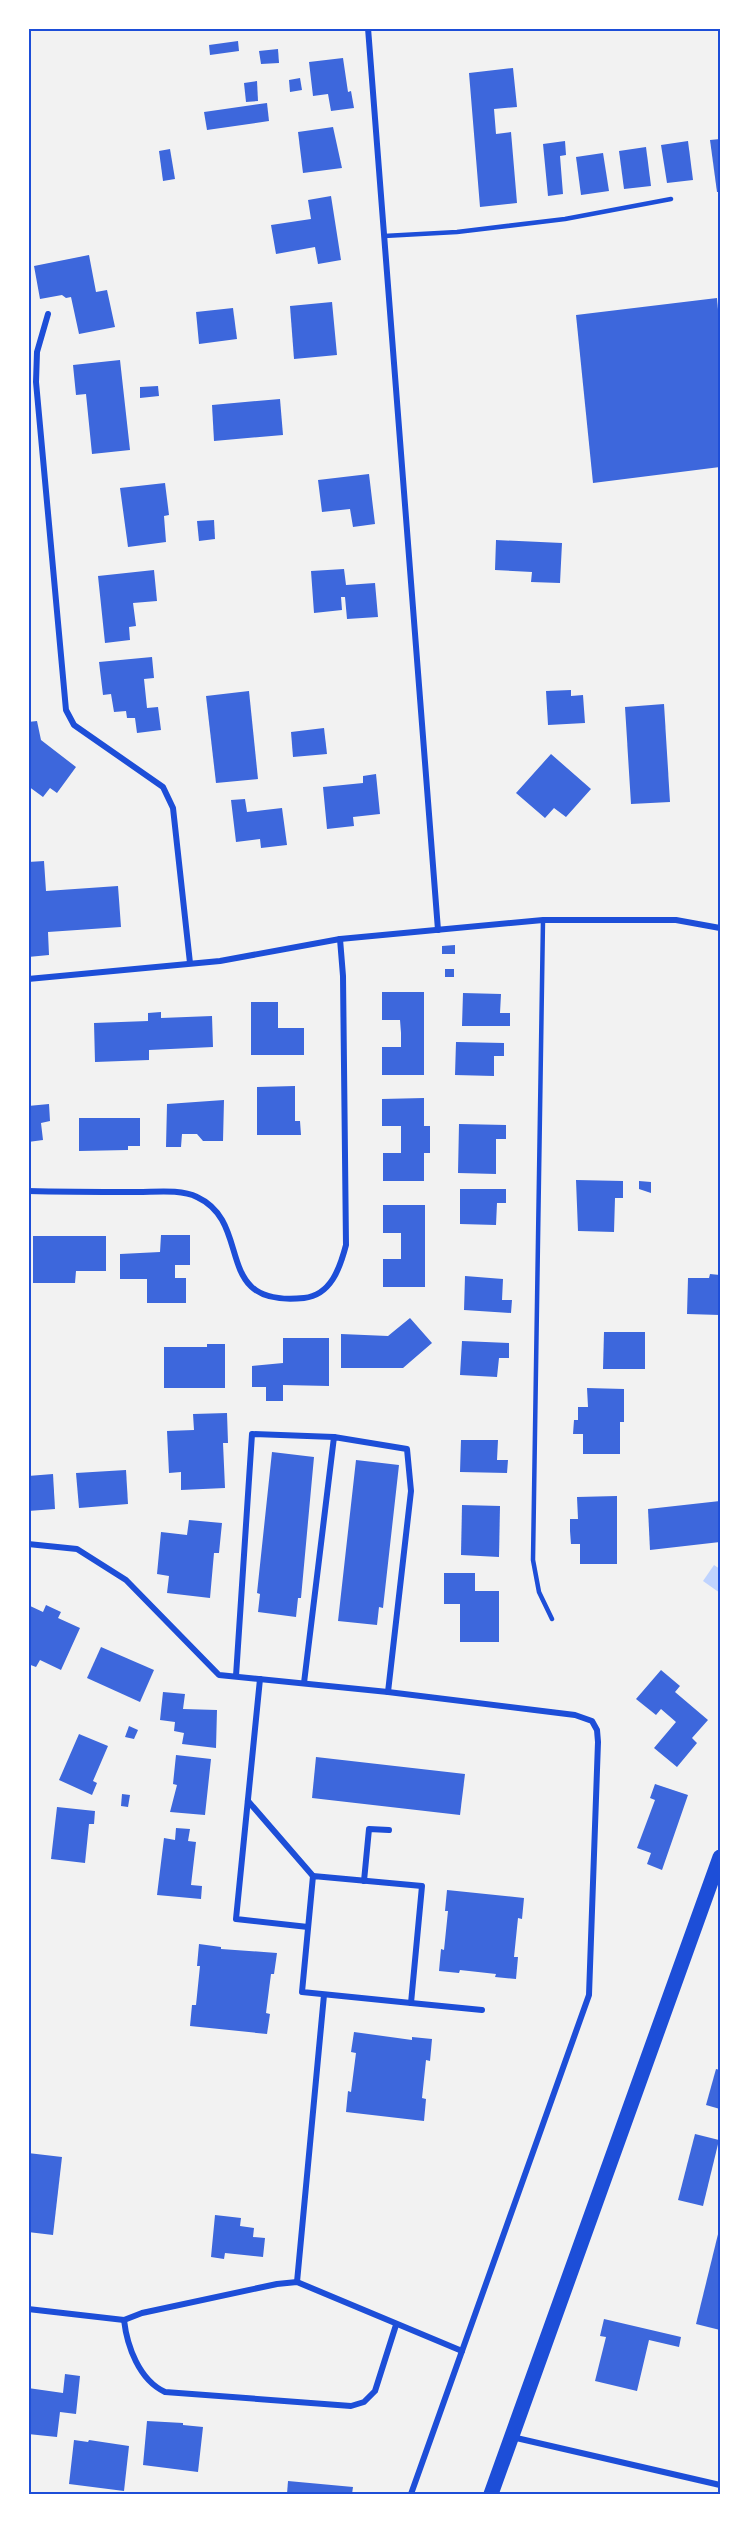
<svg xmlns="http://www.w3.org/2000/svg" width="749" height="2523" viewBox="0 0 749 2523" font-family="Georgia,serif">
<rect width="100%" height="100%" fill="#f2f2f2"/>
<path fill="#bfd3fe" d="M714,1565L720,1569V1593L703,1581Z"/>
<g fill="#3d67dc">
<path d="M238,41L239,51L210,55L209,45Z"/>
<path d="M278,49L279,63L261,64L259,51Z"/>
<path d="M343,58L348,92L351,91L354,108L331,111L328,94L313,96L309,62Z"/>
<path d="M513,68L517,107L494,109L496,134L511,132L517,203L480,207L469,73Z"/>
<path d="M300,78L302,90L290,92L289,80Z"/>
<path d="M257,81L258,101L246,102L244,83Z"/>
<path d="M267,103L269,121L207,130L204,112Z"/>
<path d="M333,127L342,168L303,173L298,132Z"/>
<path d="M720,139V192H717L710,140Z"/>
<path d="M565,141L566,155L560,156L563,194L548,196L543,144Z"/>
<path d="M688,141L693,180L667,183L661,145Z"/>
<path d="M646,147L651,186L624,189L619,151Z"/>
<path d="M170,149L175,179L163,181L159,151Z"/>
<path d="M603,153L609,191L581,195L576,157Z"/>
<path d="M331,196L341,260L318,264L315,247L276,254L271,225L311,219L308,200Z"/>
<path d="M89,255L96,292L107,290L115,327L79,334L71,297L66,298L62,295L40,299L34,266Z"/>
<path d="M717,298L720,333V467L593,483L576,315Z"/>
<path d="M332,302L337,355L294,359L290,306Z"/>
<path d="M233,308L237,339L199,344L196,312Z"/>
<path d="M120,360L130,450L92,454L86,394L76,395L73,365Z"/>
<path d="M158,386L159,396L140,398V387Z"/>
<path d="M280,399L283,435L214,441L212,405Z"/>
<path d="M369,474L375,524L353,527L350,509L322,512L318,480Z"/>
<path d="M165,483L169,515L164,516L166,542L128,547L120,488Z"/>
<path d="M214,520L215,539L199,541L197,521Z"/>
<path d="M496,540L562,543L560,583L531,582L532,572L495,570Z"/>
<path d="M344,569L346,585L375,583L378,617L347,619L345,597H341L342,610L314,613L311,571Z"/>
<path d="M154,570L157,601L133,603L136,626L129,627L130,640L105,643L98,576Z"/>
<path d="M152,657L154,678L144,679L147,708L158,707L161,730L137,733L135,718H127L126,711L114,712L111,694L103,695L99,662Z"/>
<path d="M571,690V696L583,695L585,723L548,725L546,691Z"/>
<path d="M249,691L258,779L216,783L206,696Z"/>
<path d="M664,704L670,802L631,804L625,707Z"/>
<path d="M37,721L41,740L76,767L57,793L50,788L43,797L28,786V722Z"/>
<path d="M324,728L327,754L293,757L291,732Z"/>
<path d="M551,754L591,789L566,817L554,808L545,818L516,793Z"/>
<path d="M376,774L380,814L353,817L354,826L327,829L323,787L363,783V776Z"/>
<path d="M245,799L247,812L282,808L287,845L261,848L260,839L236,842L231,800Z"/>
<path d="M44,861L46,891L118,886L121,927L48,932L49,955L28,957V862Z"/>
<path d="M455,945V954H442V946Z"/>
<rect x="445" y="969" width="9" height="8"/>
<path d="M382,992H424V1075H382V1047H401V1033L400,1020H382Z"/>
<path d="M463,993L501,994L500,1013H510V1026H462Z"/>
<path d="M251,1002H278V1028H304V1055H251Z"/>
<path d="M161,1012V1018L212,1016L213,1047L149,1050V1060L95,1062L94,1023L148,1021V1013Z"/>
<path d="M456,1042L504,1043V1056H494V1076L455,1075Z"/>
<path d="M295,1086V1121H300L301,1135H257V1087Z"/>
<path d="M424,1098V1126H430V1153H424V1181H383V1153H401V1126H382V1099Z"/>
<path d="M224,1100L223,1141H203L197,1134H182L181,1147H166L167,1104Z"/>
<path d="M49,1104L50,1121L41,1123L43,1140L28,1142V1106Z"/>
<path d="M79,1118H140V1146H128V1150L79,1151Z"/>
<path d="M459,1124L506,1125V1139H496V1174L458,1173Z"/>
<path d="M576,1180L623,1181V1198H615L614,1232L578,1231Z"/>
<path d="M639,1181L651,1182V1193L639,1189Z"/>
<path d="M460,1189H506V1203H497L496,1225L460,1224Z"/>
<path d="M383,1205H425V1287H383V1259H401V1233H383Z"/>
<path d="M161,1235H190V1265H175V1278H186V1303H147V1279H120V1254L160,1252Z"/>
<path d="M33,1236H106V1271H76L75,1283H33Z"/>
<path d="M710,1274L720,1275V1315L687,1314L688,1278H709Z"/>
<path d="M465,1276L503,1279L502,1300H512L511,1313L464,1310Z"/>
<path d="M410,1318L432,1343L403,1368H341V1334L388,1336Z"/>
<path d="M604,1332H645V1369H603Z"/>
<path d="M283,1338H329V1386L283,1385V1401H266V1387H252V1366L283,1363Z"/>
<path d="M462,1341L509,1343V1358H499L497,1377L460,1375Z"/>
<path d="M207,1344H225V1388H164V1347H207Z"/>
<path d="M587,1388L624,1389V1422H620V1454H583V1434H573L574,1420H578V1407H588Z"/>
<path d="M227,1413L228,1443H223L225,1488L181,1490V1472L169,1473L167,1431L194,1430L193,1414Z"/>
<path d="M461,1440H498L497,1460H508L507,1473L460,1472Z"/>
<path d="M272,1452L314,1457L301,1598H298L296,1617L258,1612L260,1594L257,1593Z"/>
<path d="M356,1460L399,1465L383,1608L379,1607L377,1625L338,1621Z"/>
<path d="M126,1470L128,1504L79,1508L76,1473Z"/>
<path d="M53,1474L55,1509L28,1511V1476Z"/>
<path d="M617,1496V1564H580V1544H571L570,1531V1519H578L577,1497Z"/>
<path d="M720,1501V1542L650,1550L648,1509Z"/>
<path d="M462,1505L500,1506L499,1557L461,1555Z"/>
<path d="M189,1520L222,1523L219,1553H214L210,1598L167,1593L169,1576L157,1574L161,1532L187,1535Z"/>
<path d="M444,1573H475V1591H499V1642H460V1604H444Z"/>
<path d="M28,1605L43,1612L46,1605L61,1612L58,1618L80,1628L61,1670L40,1660L36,1667L28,1664Z"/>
<path d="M101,1647L154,1670L140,1702L87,1678Z"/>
<path d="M661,1670L680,1686L675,1692L708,1720L692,1738L697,1743L677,1767L654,1748L676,1722L661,1709L656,1715L636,1699Z"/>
<path d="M163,1692L185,1694L183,1709L217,1710L216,1748L182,1744L184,1733L174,1731L175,1722L160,1720Z"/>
<path d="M129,1726L138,1730L134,1739L125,1737Z"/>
<path d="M79,1734L108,1746L93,1781L97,1783L92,1795L59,1780Z"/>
<path d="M176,1755L211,1759L205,1815L170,1812L177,1785L173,1784Z"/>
<path d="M316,1757L465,1774L460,1815L312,1798Z"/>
<path d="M655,1784L688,1795L662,1870L647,1864L651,1853L637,1848L655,1800L650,1798Z"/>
<path d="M122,1794L130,1795L128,1807L121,1806Z"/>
<path d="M57,1807L95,1811L94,1824H89L85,1863L51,1859Z"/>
<path d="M176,1828L190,1829L188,1841L196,1842L191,1885L202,1886L201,1899L157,1895L164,1838L175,1840Z"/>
<path d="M447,1890L524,1898L522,1919L518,1918L514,1957H518L516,1979L495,1977L496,1974L460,1970L459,1973L439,1971L441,1949L444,1950L448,1911H445Z"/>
<path d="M199,1944L221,1947V1949L277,1953L274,1974H271L266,2013L270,2014L267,2034L190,2026L192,2005H196L200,1966H197Z"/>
<path d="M354,2032L412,2040V2037L432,2039L430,2061L426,2060L422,2098L426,2099L424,2121L346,2112L348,2091L351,2092L356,2053L351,2052Z"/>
<path d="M716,2069L720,2070V2109L706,2105Z"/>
<path d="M695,2134L719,2140L703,2206L678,2200Z"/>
<path d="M28,2153L62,2157L53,2235L28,2232Z"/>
<path d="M215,2215L241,2218L240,2226L254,2228L253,2237L265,2238L263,2257L225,2253L224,2259L211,2257Z"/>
<path d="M720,2226V2330L696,2324Z"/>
<path d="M604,2319L681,2337L679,2347L649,2340L637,2391L595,2381L606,2337L600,2336Z"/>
<path d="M65,2374L80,2376L76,2414L60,2412L57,2437L28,2434V2388L63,2393Z"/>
<path d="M147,2421L183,2423V2425L203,2427L198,2472L143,2465Z"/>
<path d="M74,2440L88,2442L89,2440L129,2446L124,2491L69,2484Z"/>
<path d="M288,2481L353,2487L352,2494H287Z"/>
</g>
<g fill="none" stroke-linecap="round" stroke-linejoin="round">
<g stroke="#1d4ed8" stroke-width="4.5">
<path d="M384,236L457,232L565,219L671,199"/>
<path d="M543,920L533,1560L539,1592L552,1619"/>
</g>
<g stroke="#1d4ed8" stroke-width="6">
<path d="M368,28L438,930"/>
<path d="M48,314L37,352L36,382L66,710L74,725L163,787L173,808L190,963"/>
<path d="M28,979L220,961L340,939L543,920H676L720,928"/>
<path d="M28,1191C65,1192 102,1192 138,1192C156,1192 181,1189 197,1197C255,1224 210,1308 304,1298C331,1295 340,1268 346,1245L343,976L340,939"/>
<path d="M28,1544L77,1549L126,1580L219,1675L388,1692L575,1715L592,1721L597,1730L598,1742L589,1995L411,2494"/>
<path d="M236,1676L252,1434L334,1437"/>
<path d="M260,1679L236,1919L308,1927"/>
<path d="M304,1683L334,1437L407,1449L411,1491L388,1692"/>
<path d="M248,1801L313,1876"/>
<path d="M313,1876L422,1886L411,2003L302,1992Z"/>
<path d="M364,1881L369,1829L389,1830"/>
<path d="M411,2003L482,2010"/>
<path d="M297,2282L324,1995"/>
<path d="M28,2309L124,2320L142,2313L277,2284L297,2282L462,2351"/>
<path d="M124,2320C127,2346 139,2380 165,2392L351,2406L364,2402L375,2391L396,2325"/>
<path d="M512,2437L720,2485"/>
</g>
<path stroke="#1d4ed8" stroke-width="15" d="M491,2494L720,1857"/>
</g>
<rect width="749" height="2523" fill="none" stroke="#ffffff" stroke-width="60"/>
<rect x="30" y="30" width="689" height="2463" fill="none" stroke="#1d4ed8" stroke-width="2"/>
</svg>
